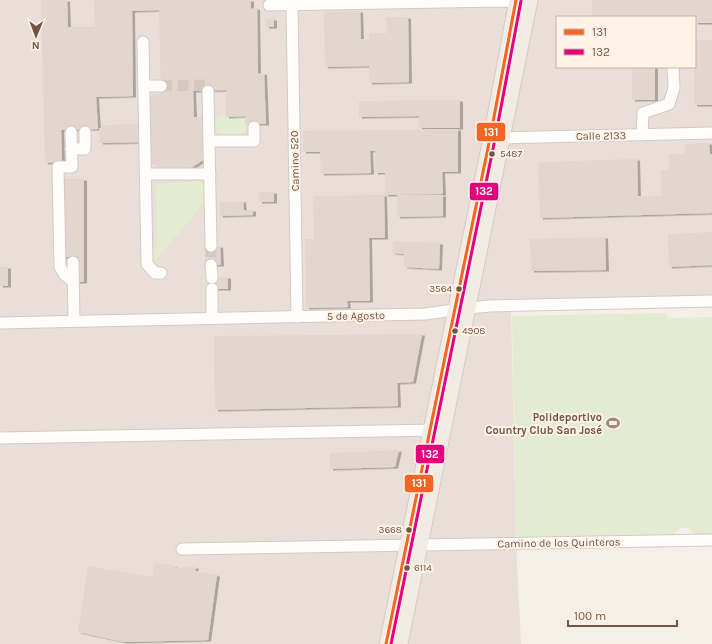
<svg xmlns="http://www.w3.org/2000/svg" width="712" height="644" viewBox="0 0 712 644" font-family="Karla,sans-serif">
<defs>
<filter id="shadow"><feDropShadow dx="3" dy="1.5" stdDeviation="0" flood-color="#0004"/></filter>
</defs>
<rect width="100%" height="100%" fill="#f6efe7"/>
<path fill="#e9dfd8" fill-rule="evenodd" d="M0,0H712V301L511,306L516,543L521,644H0ZM557,17H695V67H557Z"/>
<g fill="#e3ecd1">
<path d="M226,115V117L245,116V124H246L245,130L243,133C238,135 234,135 229,135C218,135 212,131 215,119L220,116Z"/>
<path d="M193,178C207,181 205,193 206,204H199V209L153,263H151V249H157L156,193L158,184L193,182Z"/>
<path d="M665,313L669,318L712,317V534H694L688,528H681L672,535L516,538L512,316Z"/>
</g>
<g fill="#e2d6cf" filter="url(#shadow)">
<path d="M41,0H67L68,27H95L94,0H251V9L257,8L258,74L264,73L266,124H245V116L226,117V90L193,91L194,117H204L205,159L189,169L165,170L149,161L148,101L154,94H161V93L159,10L132,11L133,96L96,97L98,129L61,130L62,162L45,163Z"/>
<path d="M592,0H712V23H695V17H592Z"/>
<path d="M360,11L361,39H369V33H387L386,17H408L409,82L369,83V66L325,67L324,12Z"/>
<rect x="266" y="19" width="8" height="8"/>
<path d="M695,40H712V105H694Z"/>
<rect x="632" y="67" width="23" height="33"/>
<path d="M460,100V128H419V116L359,117V101Z"/>
<path d="M141,124V142L100,143L99,128H102V125Z"/>
<path d="M458,129V172H442L443,194L385,195V173H375V151H370L371,173L321,174L320,152H303V131Z"/>
<path d="M709,143L710,154H712V213L540,218L538,162L637,159L638,196H661V170H669V154H685V144Z"/>
<path d="M61,179H84V282H77L78,257H61Z"/>
<rect x="259" y="192" width="15" height="10"/>
<path d="M384,195L385,238H369L370,301H347L348,307L306,308L305,239H314L313,196Z"/>
<path d="M397,195H443V216L397,217Z"/>
<path d="M243,201L244,210H253V215L220,216V202Z"/>
<path d="M712,232V265L669,267L668,234Z"/>
<path d="M605,237L606,270L531,271L530,239Z"/>
<path d="M393,241L440,243L439,269L404,267V254L392,253Z"/>
<path d="M205,246H220L221,265H205Z"/>
<rect x="0" y="267" width="8" height="19"/>
<path d="M228,277V289H208V278Z"/>
<path d="M422,334L413,382L397,383L398,406L215,410L214,336Z"/>
<path d="M399,450L395,467L330,469V453Z"/>
<path d="M154,563L175,566V568L196,567L195,571L217,575L208,640L124,642L78,632L88,566L152,577Z"/>
</g>
<g fill="none" stroke-linecap="round" stroke-linejoin="round">
<g stroke="#d6c8bf" stroke-width="11" stroke-dasharray="11 5.5" stroke-linecap="butt">
<path d="M161,86L208,85V91"/>
<path d="M211,246V265"/>
</g>
<g stroke="#d4cac5" stroke-width="13">
<g id="minor">
<path d="M292,4L297,317"/>
<path d="M269,5L500,1L524,2"/>
<path d="M143,42L147,264L155,273H161"/>
<path d="M144,86H161"/>
<path d="M208,91L211,246"/>
<path d="M71,132L72,167H58L60,267L65,275L73,281"/>
<path d="M642,135L643,113L669,104L674,88L673,67"/>
<path d="M496,138L712,133"/>
<path d="M209,141H254V127"/>
<path d="M71,149H85V132"/>
<path d="M146,174H210"/>
<path d="M73,262L74,321"/>
<path d="M211,265L212,278"/>
<path d="M212,289V318"/>
<path d="M0,323L425,314L468,308L490,306L712,301"/>
<path d="M0,438L437,430"/>
<path d="M182,549L712,540"/>
</g>
</g>
<g stroke="#d5cac4" stroke-width="15">
<g id="major">
<path d="M386,644L490,138L516,0"/>
<path d="M401,644L531,0"/>
</g>
</g>
<g stroke="#d9cfcb" stroke-width="1.5" stroke-dasharray="1 3" stroke-linecap="butt">
<path d="M420,421L424,405"/>
<path d="M409,476L417,438"/>
</g>
<use href="#minor" stroke="#fefdfb" stroke-width="11"/>
<use href="#major" stroke="#f2ebe3" stroke-width="13"/>
<g stroke="#fff3e7" stroke-width="6">
<path id="bus-1" d="M386,644L490,138L516,0"/>
</g>
<g stroke="#fff3e7" stroke-width="6">
<path id="bus-2" d="M391,644L495,139L521,1"/>
</g>
<use href="#bus-1" stroke="#f26522" stroke-width="3"/>
<use href="#bus-2" stroke="#e5007d" stroke-width="3"/>
</g>
<defs>
<g id="stadium-bare" transform="scale(1.08)"><path d="M0-5a6.5 5 0 1 0 0 10a6.5 5 0 1 0 0-10ZM-3.5-1.8h7v3.6h-7Z" fill="#a28a7f" stroke="#fff3e7" stroke-width="2.5" paint-order="stroke"/></g>
</defs>
<g fill-rule="evenodd">
<use href="#stadium-bare" x="613" y="423"/>
</g>
<g fill="#745347" stroke="#fff3e7" stroke-width="1.5">
<circle cx="492" cy="154" r="3.5"/>
<circle cx="459" cy="289" r="3.5"/>
<circle cx="455" cy="331" r="3.5"/>
<circle cx="409" cy="530" r="3.5"/>
<circle cx="407" cy="568" r="3.5"/>
</g>
<g text-anchor="middle" dominant-baseline="central" stroke-width="4" stroke-linejoin="round" paint-order="stroke">
<g font-size="10" fill="#745347" stroke="#fff3e7" text-anchor="start">
<text x="500" y="154">5487</text>
<text x="452" y="289" text-anchor="end">3564</text>
<text x="462" y="331">4908</text>
<text x="402" y="530" text-anchor="end">3668</text>
<text x="414" y="568">6114</text>
</g>
<g font-size="11" fill="#745347" stroke="#fff3e7">
<text transform="translate(601 136) rotate(-1)">Calle 2133</text>
<text transform="translate(295 161) rotate(-91)">Camino 520</text>
<text transform="translate(356 316) rotate(-1)">5 de Agosto</text>
<text transform="translate(559 543) rotate(-1)">Camino de los Quinteros</text>
</g>
<g font-size="11" font-weight="bold" fill="#745347" stroke="#fff3e7" text-anchor="end">
<text x="602" y="417">Polideportivo<tspan x="602" dy="13">Country Club San José</tspan></text>
</g>
</g>
<g stroke="#fff3e7" stroke-width="1.5">
<rect x="476" y="122" width="30" height="20" rx="4" fill="#f26522"/>
<rect x="469" y="182" width="30" height="19" rx="4" fill="#e5007d"/>
<rect x="415" y="444" width="30" height="20" rx="4" fill="#e5007d"/>
<rect x="404" y="474" width="30" height="19" rx="4" fill="#f26522"/>
</g>
<g font-size="11" text-anchor="middle" font-weight="bold" fill="#fff">
<text x="491" y="136">131</text>
<text x="484" y="195">132</text>
<text x="430" y="458">132</text>
<text x="419" y="487">131</text>
</g>
<rect x="556" y="16" width="140" height="52" fill="#fff3e7" stroke="#c7b3a7"/>
<rect x="564" y="29" width="20" height="6" fill="#f26522" stroke="#c7b3a7"/>
<text x="592" y="36" font-size="12" fill="#745347">131</text>
<rect x="564" y="49" width="20" height="6" fill="#e5007d" stroke="#c7b3a7"/>
<text x="592" y="56" font-size="12" fill="#745347">132</text>
<g transform="translate(36 36) rotate(181)" stroke="#fff3e7" stroke-width="3" paint-order="stroke">
<path d="M0-3L7 15L0 10L-7 15Z" fill="#745347"/>
<text y="-6" font-size="11" font-weight="bold" text-anchor="middle" fill="#745347">N</text>
</g>
<path d="M568 620v6h109v-6" fill="none" stroke="#745347" stroke-width="2"/>
<text x="574" y="620" font-size="12" fill="#745347" stroke="#fff3e7" stroke-width="3" paint-order="stroke">100 m</text>
</svg>
